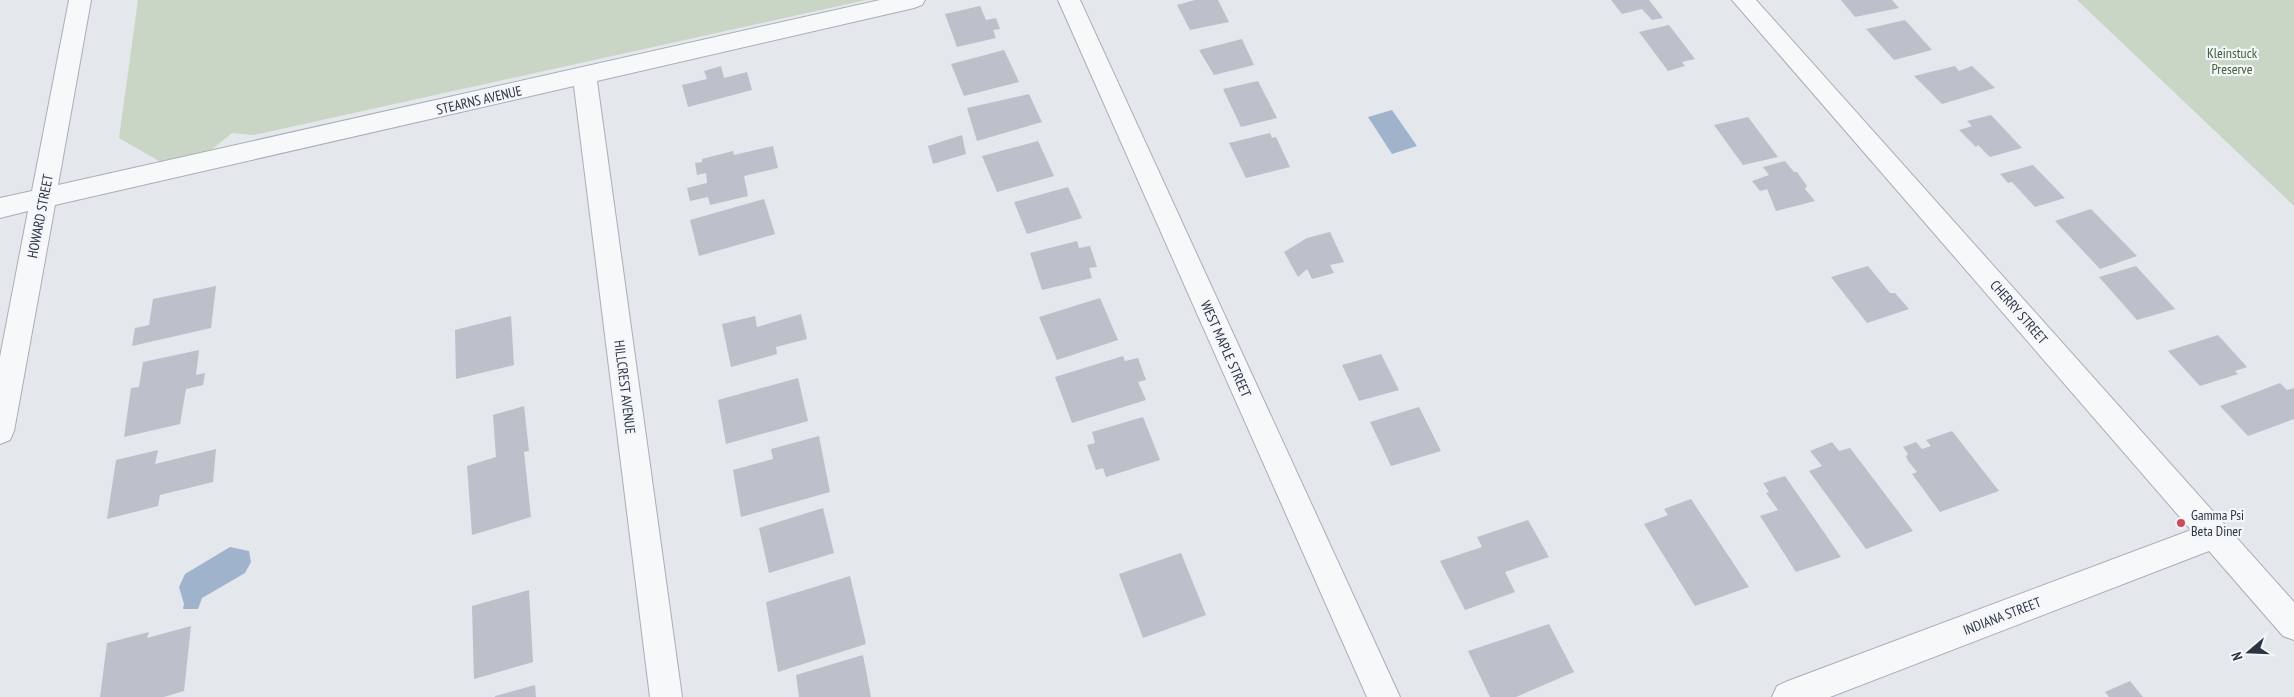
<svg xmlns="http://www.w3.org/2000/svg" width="2294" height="697" viewBox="0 0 2294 697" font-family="'PT Sans Narrow',sans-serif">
<rect width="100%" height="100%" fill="#e4e7ec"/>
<g fill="#c9d6c5">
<path d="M138,0H866L254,135L232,133L206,154L161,162L119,138Z"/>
<path d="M2077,0H2294V206Z"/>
</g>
<g fill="#9fb4cc">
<path d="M1392,110L1417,146L1392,154L1368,117Z"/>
<path d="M230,547L249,551L251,562L245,573L202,598L198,609H183L184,604L179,587L185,574Z"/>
</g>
<g fill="#bbc0ca">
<path d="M1195,0H1218L1229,22L1190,30L1177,5Z"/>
<path d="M1611,0H1649L1663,18L1652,20L1642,9L1622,14Z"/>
<path d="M1841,0H1892L1899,8L1855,17Z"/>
<path d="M980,6L986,20L996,18L1000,29L993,30L996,38L957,47L945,14Z"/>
<path d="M1905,20L1932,50L1894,60L1866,29Z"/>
<path d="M1669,25L1695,59L1682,62L1685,66L1668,71L1639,32Z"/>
<path d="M1242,39L1254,65L1214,75L1199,50Z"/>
<path d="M1004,50L1019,82L964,96L951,64Z"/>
<path d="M721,66L724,78L747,72L752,90L688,107L682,85L707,79L704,71Z"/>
<path d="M1955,66L1959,71L1972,66L1995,88L1942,104L1914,76Z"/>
<path d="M1258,81L1277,118L1241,127L1223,89Z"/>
<path d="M1029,94L1042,122L977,141L967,108Z"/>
<path d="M1991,115L2022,148L1990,157L1978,145L1976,147L1959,130L1972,126L1967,121Z"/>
<path d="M1748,117L1778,157L1743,165L1714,125Z"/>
<path d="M1270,133L1272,138L1276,137L1290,167L1246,178L1229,143Z"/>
<path d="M962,135L966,154L933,164L928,146Z"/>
<path d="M1038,141L1054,176L997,192L982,156Z"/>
<path d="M773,146L778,168L744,176L748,196L710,205L708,197L690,201L687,188L707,183L706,173L697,175L695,163L702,162V159L733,151L734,155Z"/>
<path d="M1785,161L1794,172H1797L1807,186L1805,189L1815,201L1776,211L1767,189L1760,191L1752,181L1769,175L1763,167Z"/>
<path d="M2033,165L2065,198L2035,207L2012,182L2008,183L2000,174Z"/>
<path d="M1068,187L1082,218L1027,234L1014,202Z"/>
<path d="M764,199L775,234L699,256L690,220Z"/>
<path d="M2091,209L2137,256L2100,269L2055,221Z"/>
<path d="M1330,232L1344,262L1330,265L1334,273L1312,279L1307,269L1298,277L1284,252L1307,238Z"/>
<path d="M1077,241L1079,248L1090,246L1097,267L1089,268L1092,278L1042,290L1030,253Z"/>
<path d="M1868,266L1890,293H1895L1909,309L1867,323L1831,277Z"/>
<path d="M2136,266L2175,309L2137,320L2099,277Z"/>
<path d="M216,286L211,328L132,346L135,328L149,325L153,299Z"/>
<path d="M1100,298L1118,340L1057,360L1039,317Z"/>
<path d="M801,314L807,339L776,347L777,354L731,367L722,324L755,316L757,327Z"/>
<path d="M511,316L514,365L456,379L455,330Z"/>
<path d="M2218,335L2247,367L2235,371L2238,374L2200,386L2168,351Z"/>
<path d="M199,350L196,375L205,373L203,385L186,389L180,424L124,437L131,388L139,387L143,362Z"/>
<path d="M1381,354L1399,390L1359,401L1342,365Z"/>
<path d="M1123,356L1125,361L1138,358L1146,380L1138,382L1146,400L1072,423L1055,377Z"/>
<path d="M798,378L808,421L726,444L718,400Z"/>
<path d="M2280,383L2287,390L2294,388V419L2248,436L2220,406Z"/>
<path d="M524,406L529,451L524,452L531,517L472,535L467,466L496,457L493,415Z"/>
<path d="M1419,407L1441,451L1391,466L1370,422Z"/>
<path d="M1143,417L1160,460L1106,477L1103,468L1096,470L1087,445L1095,443L1092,432Z"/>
<path d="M1952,431L1999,491L1940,512L1912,474L1917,472L1908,461L1906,456L1908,454L1903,447L1916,442L1922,449L1931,446L1926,440Z"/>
<path d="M819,436L830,492L741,517L733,470L773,459L771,449Z"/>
<path d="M1832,442L1839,451L1850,448L1913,531L1866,549L1809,471L1822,466L1810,451Z"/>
<path d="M216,449L213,482L160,495L158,506L107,519L116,460L158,450L155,464Z"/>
<path d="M1785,476L1841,557L1796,572L1760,516L1778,510L1766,493L1769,492L1763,483Z"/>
<path d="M1691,499L1749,587L1695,606L1644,524L1668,515L1664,509Z"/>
<path d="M823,508L834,553L769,573L759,528Z"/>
<path d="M1528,520L1549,557L1505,572L1515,592L1465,610L1440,561L1482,547L1477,537Z"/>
<path d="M1181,553L1206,615L1143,638L1119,574Z"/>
<path d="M850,576L866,644L778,672L766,602Z"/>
<path d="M529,590L533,662L474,679L472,606Z"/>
<path d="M1549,624L1574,672L1516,697H1490L1468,651Z"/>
<path d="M191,626L184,691L164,697H100L107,643L149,632L147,638Z"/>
<path d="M863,655L871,697H799L796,675Z"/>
<path d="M2130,681L2143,697H2109L2105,692Z"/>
<path d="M535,685L536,697H495V696Z"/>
</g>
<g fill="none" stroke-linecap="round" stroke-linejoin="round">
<g stroke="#a9aeb7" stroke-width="2">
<g id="minor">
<path d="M69,0H91L58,185L880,0H925L922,5L914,8L597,81L682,697H650L574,86L55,205L14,431L10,440L0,444V357L28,211L0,218V198L32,191Z"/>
<path d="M1058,0H1080L1400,697H1367Z"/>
<path d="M1732,0H1756L2294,602V640L2283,636L2209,551L1830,697H1772L1777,686L1788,681L2191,530Z"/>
</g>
</g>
<use href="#minor" fill="#f7f8fa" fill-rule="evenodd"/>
</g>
<circle fill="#d1495b" stroke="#f4f6f9" stroke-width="2" cx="2181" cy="523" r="5"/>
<g text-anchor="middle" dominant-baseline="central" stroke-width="4.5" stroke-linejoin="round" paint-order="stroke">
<g font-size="14" fill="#3f6138" stroke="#f4f6f9">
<text x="2232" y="53">Kleinstuck<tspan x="2232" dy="16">Preserve</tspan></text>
</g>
<g font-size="14" fill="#2b3445" stroke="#f4f6f9">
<text transform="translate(479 100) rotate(-13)">STEARNS AVENUE</text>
<text transform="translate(40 216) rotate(-79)">HOWARD STREET</text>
<text transform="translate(2019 312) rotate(49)">CHERRY STREET</text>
<text transform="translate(1226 349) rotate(66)">WEST MAPLE STREET</text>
<text transform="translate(625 387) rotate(83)">HILLCREST AVENUE</text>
<text transform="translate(2002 616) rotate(-21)">INDIANA STREET</text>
</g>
<g font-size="14" fill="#2b3445" stroke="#f4f6f9" text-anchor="start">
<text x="2191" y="515">Gamma Psi<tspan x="2191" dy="16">Beta Diner</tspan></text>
</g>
</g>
<g transform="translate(2249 652) rotate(251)" stroke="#f4f6f9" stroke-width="4" paint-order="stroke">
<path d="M0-4L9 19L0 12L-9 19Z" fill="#2b3445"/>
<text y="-8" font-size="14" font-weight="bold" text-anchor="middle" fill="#2b3445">N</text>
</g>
</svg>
